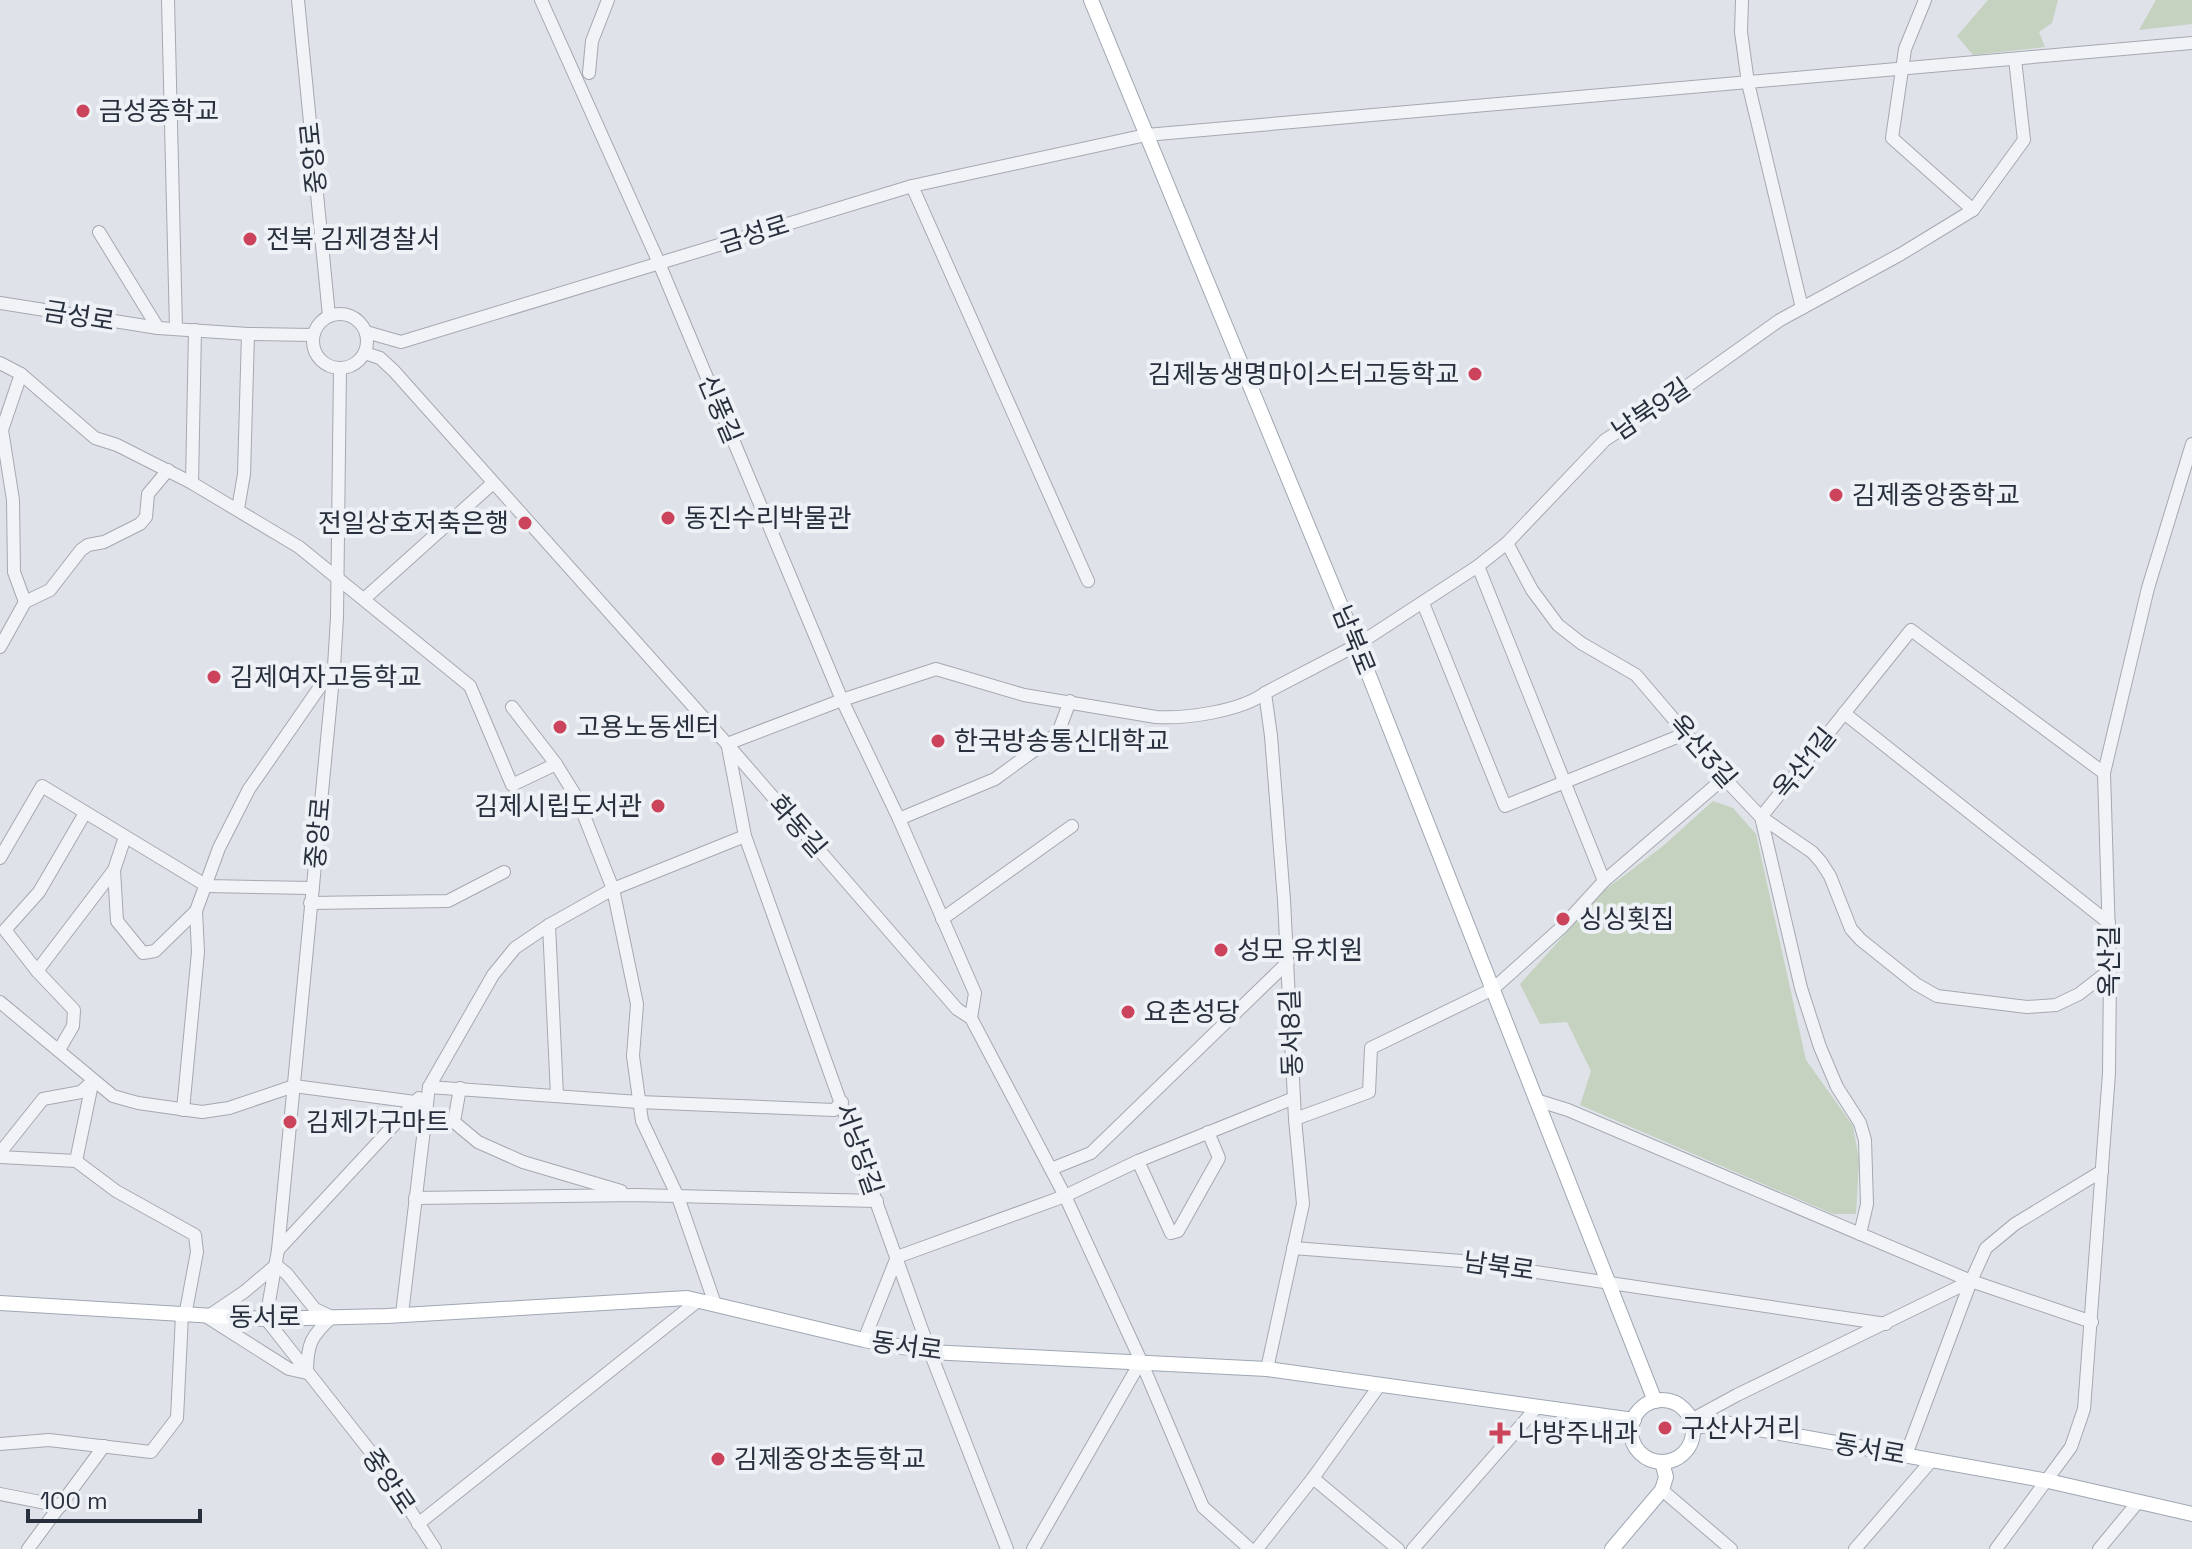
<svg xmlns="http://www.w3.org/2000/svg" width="2192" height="1549" viewBox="0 0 2192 1549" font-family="'Space Grotesk','Noto Sans KR',sans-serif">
<rect width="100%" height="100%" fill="#dfe2e8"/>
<g fill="#c5d2c0">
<path d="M1988,0H2058L2052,23L2039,32L2045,47L1973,55L1957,36Z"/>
<path d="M2156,0H2192V24L2139,30Z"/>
<path d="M1713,801L1733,808L1756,834L1806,1060L1853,1126L1859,1160L1856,1214H1833L1580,1105L1591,1071L1567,1022L1540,1024L1520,984L1605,890L1663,846Z"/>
</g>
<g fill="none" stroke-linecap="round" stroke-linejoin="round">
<g stroke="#a4a9b2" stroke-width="14">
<g id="minor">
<path d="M168,0L176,329"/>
<path d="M298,0L329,316"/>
<path d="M541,0L659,263L842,700L899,819L975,993L971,1018"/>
<path d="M1742,0L1741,32L1748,83L1802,308"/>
<path d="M1925,0L1905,49L1892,138L1973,210"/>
<path d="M589,73L592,41L608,0"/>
<path d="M912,186L1088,581"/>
<path d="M99,232L158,328"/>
<path d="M0,303L158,328L248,334L313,335"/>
<circle cx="340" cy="341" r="27"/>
<path d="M366,332L401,342L912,186L1146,135L2192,43"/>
<path d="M365,353L380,358L394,371L727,744L957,1009L971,1018L1065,1196L1141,1361L1203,1507L1250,1549"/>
<path d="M0,363L21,374L95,438L117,445L192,483L299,547L470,686L512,785L556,764"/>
<path d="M340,368L337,617L334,667L278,1250L266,1319L381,1465L435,1549"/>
<path d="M21,374L2,430L13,500L14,572L25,602"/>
<path d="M192,483L195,330"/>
<path d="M238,509L244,474L248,334"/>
<path d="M1507,543L1532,590L1558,625L1581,643L1636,675L1724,778L1761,817L1812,852L1821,862L1830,876L1851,929L1861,940L1916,984L1937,996L2027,1007L2056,1005L2079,994L2110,970"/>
<path d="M1478,566L1604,881"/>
<path d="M364,599L493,483"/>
<path d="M25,602L50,590L81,550L88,545L104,542L140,524L146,517L148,494L168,470"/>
<path d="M1423,603L1505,806L1687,733"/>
<path d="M0,647L25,602"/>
<path d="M1265,693L1271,736L1284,900L1295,1119L1303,1204L1267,1369"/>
<path d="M512,707L556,764L577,798L613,889L637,1004L633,1056L642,1121L678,1197L715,1304"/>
<path d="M1844,713L2109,923"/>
<path d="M727,744L842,700L936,669L1024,695L1156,717C1186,719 1241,711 1265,693L1357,645L1478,566L1507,543L1605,440L1683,389L1780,320L1901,254L1973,210L2024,140L2015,59"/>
<path d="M728,747L745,836L930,1352L1007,1549"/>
<path d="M899,819L995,779L1058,733L1070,701"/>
<path d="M125,837L114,870L117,921L143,953L155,951L196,911"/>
<path d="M0,858L42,786L207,886L313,888"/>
<path d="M310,903L448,901L504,872"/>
<path d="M942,919L1072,826"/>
<path d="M549,925L557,1095"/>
<path d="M37,971L114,870"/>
<path d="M0,1002L113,1096L138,1103L202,1112L229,1108L294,1086L415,1102"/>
<path d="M59,1050L73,1026L74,1010L37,971L5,930L39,892L85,813"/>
<path d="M429,1087L639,1102L834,1110L842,1102"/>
<path d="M460,1088L454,1122L478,1142L523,1162L621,1191"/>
<path d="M1536,1100L1568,1110L1971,1281L2092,1322"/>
<path d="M183,1110L198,952L196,911L219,848L249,789L333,668"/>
<path d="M1295,1119L1369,1092L1371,1048L1493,989L1562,927L1604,881L1724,778"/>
<path d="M0,1153L43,1099L81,1092L93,1081"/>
<path d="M0,1157L76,1161L116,1191L195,1235L197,1252L185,1316"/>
<path d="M76,1161L92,1084"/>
<path d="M1138,1161L1171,1233L1178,1231L1219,1158L1208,1132"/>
<path d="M1051,1169L1091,1153L1288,962"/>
<path d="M415,1198L636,1195L877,1201"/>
<path d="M1860,1234L1867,1204L1865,1140L1860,1123L1837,1087L1820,1047L1801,988L1761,817L1911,630L2104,773"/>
<path d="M1293,1248L1462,1261L1886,1324"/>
<path d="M278,1250L419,1098"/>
<path d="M276,1265L287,1274L315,1309L332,1317C311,1336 307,1344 307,1373L289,1369L207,1317L244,1292Z"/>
<path d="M402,1314L429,1087L493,975L515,948L549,925L613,889L745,836"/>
<path d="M864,1340L897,1257L1065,1196L1138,1161L1294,1098"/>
<path d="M1691,1420L1737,1395L1971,1281"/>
<path d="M0,1444L49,1440L151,1452L177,1418L182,1315"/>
<path d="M1906,1455L1971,1281L1986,1248L2015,1224L2102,1171"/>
<path d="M1313,1478L1398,1549"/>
<path d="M1662,1490L1731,1549"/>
<path d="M0,1494L61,1506"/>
<path d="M418,1524L699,1300"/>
<path d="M28,1549L104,1446"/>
<path d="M1033,1549L1141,1361"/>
<path d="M1257,1549L1313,1478L1379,1386"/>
<path d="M1413,1549L1537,1407"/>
<path d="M1855,1549L1932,1460"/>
<path d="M1996,1549L2071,1447L2084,1409L2109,1073L2110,970L2104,773L2148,588L2192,444"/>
<path d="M2099,1549L2138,1502"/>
</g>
</g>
<g stroke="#9ea7b3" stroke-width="16">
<g id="major">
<path d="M1091,0L1357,645L1655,1401"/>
<path d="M0,1303L266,1319L387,1316L687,1298L864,1340L930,1352L1267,1369L1634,1420"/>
<circle cx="1662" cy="1431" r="31"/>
<path d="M1693,1427L1725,1423L2048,1481L2192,1514"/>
<path d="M1612,1549L1662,1490L1666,1477L1662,1462"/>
</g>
</g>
<use href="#minor" stroke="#f1f3f6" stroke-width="12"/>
<use href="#major" stroke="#fff" stroke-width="14"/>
</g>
<g fill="#cc445b" stroke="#eef1f5" stroke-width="3">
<circle cx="83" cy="111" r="8"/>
<circle cx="250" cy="239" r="8"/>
<circle cx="1475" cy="374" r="8"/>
<circle cx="1836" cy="495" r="8"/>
<circle cx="668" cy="518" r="8"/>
<circle cx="525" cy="523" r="8"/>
<circle cx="214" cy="677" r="8"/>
<circle cx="560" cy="727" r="8"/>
<circle cx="938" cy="741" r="8"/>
<circle cx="658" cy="806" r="8"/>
<circle cx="1563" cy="919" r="8"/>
<circle cx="1221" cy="950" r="8"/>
<circle cx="1128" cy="1012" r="8"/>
<circle cx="290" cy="1122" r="8"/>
<circle cx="1665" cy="1428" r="8"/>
<path d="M1496 1421h8v8h8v8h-8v8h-8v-8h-8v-8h8z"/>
<circle cx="718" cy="1459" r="8"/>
</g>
<g text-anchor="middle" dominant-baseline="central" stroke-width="8" stroke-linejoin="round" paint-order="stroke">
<g font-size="26" fill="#28303e" stroke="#eef1f5" text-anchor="start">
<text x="99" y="111">금성중학교</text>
<text x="266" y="239">전북 김제경찰서</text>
<text x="1459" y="374" text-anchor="end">김제농생명마이스터고등학교</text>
<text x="1852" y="495">김제중앙중학교</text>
<text x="684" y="518">동진수리박물관</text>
<text x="509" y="523" text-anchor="end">전일상호저축은행</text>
<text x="230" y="677">김제여자고등학교</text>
<text x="576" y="727">고용노동센터</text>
<text x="954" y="741">한국방송통신대학교</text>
<text x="642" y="806" text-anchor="end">김제시립도서관</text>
<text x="1579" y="919">싱싱횟집</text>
<text x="1237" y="950">성모 유치원</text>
<text x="1144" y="1012">요촌성당</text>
<text x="306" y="1122">김제가구마트</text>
<text x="1681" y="1428">구산사거리</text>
<text x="1518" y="1433">나방주내과</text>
<text x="734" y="1459">김제중앙초등학교</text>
</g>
<g font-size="26" fill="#28303e" stroke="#eef1f5">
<text transform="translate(313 158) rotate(-96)">중앙로</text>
<text transform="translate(754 234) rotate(-17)">금성로</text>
<text transform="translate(79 316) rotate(9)">금성로</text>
<text transform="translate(720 409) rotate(67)">신풍길</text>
<text transform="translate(1651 409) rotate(-34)">남북9길</text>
<text transform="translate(1354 640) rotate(68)">남북로</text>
<text transform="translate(1703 751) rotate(49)">옥산3길</text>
<text transform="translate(1804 763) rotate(-51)">옥산1길</text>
<text transform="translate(798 826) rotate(49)">화동길</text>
<text transform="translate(318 833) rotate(-85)">중앙로</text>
<text transform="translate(2109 961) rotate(-90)">옥산길</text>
<text transform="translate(1291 1033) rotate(-92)">동서8길</text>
<text transform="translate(859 1149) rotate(71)">서낭당길</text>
<text transform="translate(1499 1266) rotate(8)">남북로</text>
<text x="265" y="1317">동서로</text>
<text transform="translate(907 1346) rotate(8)">동서로</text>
<text transform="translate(1870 1449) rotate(10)">동서로</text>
<text transform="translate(389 1481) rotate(56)">중앙로</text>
</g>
</g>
<path d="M28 1509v12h172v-12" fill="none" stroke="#28303e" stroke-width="4"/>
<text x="40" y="1509" font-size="24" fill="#28303e" stroke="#eef1f5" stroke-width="6" paint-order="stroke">100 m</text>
</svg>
